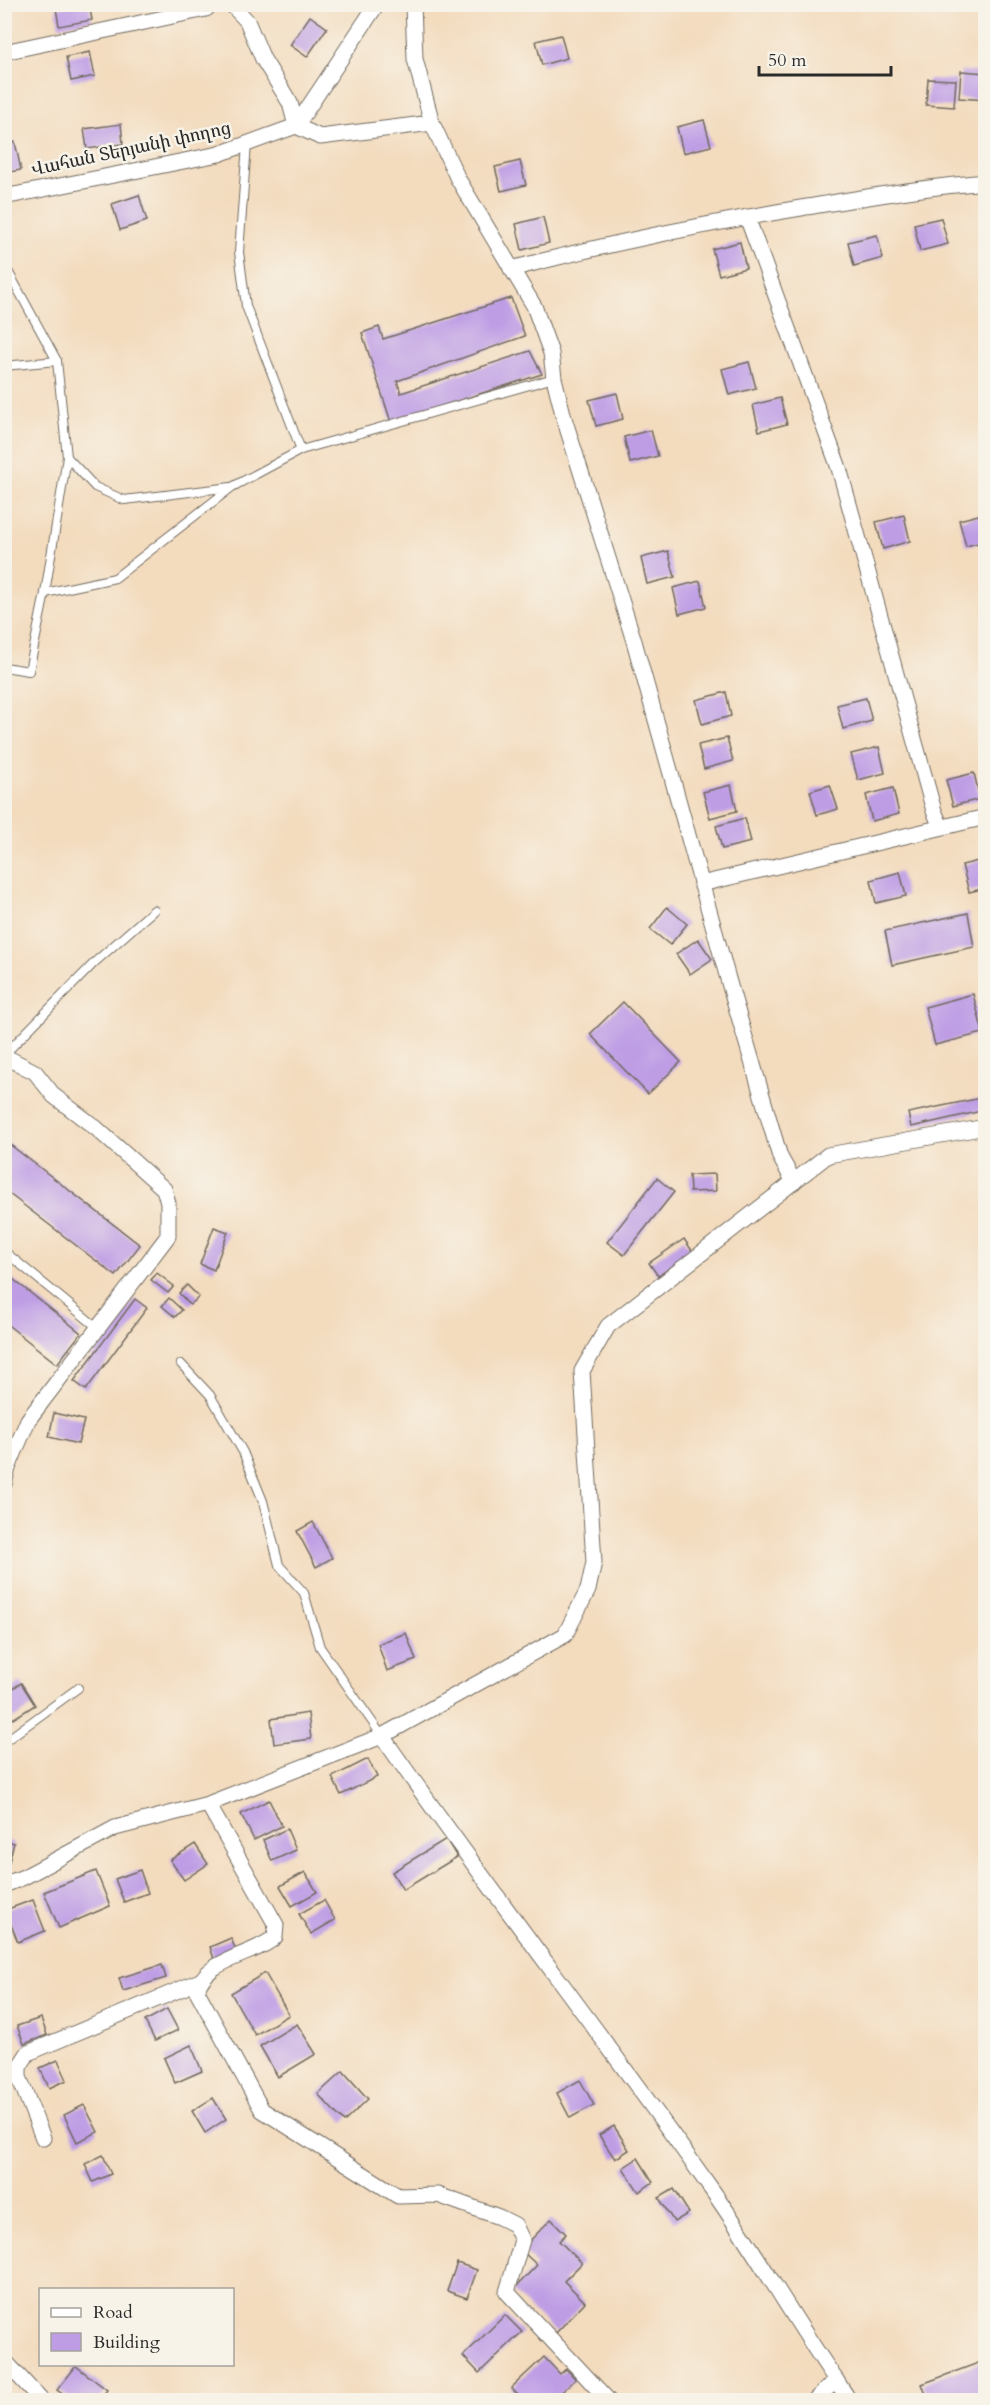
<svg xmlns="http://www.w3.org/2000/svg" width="990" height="2405" viewBox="0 0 990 2405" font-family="Cardo,'Noto Serif Armenian',serif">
<rect width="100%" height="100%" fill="#f7f3e8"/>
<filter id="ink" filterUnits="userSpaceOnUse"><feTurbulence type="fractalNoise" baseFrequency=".0167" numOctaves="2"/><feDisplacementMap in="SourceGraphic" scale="12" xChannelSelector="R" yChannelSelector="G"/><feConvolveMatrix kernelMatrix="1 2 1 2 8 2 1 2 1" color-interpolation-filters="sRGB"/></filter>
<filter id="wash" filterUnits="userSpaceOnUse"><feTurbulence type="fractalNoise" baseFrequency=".008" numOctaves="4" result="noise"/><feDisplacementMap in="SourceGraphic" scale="24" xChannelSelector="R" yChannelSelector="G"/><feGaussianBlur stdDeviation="1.35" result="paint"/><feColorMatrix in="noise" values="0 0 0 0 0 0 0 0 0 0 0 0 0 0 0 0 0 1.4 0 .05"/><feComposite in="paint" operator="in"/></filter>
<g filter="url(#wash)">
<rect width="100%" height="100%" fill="#f3dbbe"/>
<g id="blocks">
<g fill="#be9de5">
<path d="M73,4H89L92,20L59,26L56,8Z"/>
<path d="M310,16L327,28L307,57L290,45Z"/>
<path d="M561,35L567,58L542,65L536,41Z"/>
<path d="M90,52L95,76L71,81L66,57Z"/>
<path d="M961,71L986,73V100L959,98Z"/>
<path d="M928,79L956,80L954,107L926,105Z"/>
<path d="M704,120L711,146L683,153L677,127Z"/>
<path d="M121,124L123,144L87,149L84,129Z"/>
<path d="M15,142L21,170L4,173V144Z"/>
<path d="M520,161L526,185L501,191L495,167Z"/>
<path d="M139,195L147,221L120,230L112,204Z"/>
<path d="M543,217L549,243L522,250L516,224Z"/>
<path d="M941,218L948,244L920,251L914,224Z"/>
<path d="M877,235L883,258L854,266L848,242Z"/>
<path d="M740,242L746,268L719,275L712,249Z"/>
<path d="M511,298L525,336L397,381L401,393L530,351L542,374L391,422L362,333L379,327L383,339Z"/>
<path d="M749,362L756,388L729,395L722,369Z"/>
<path d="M617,393L623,419L596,426L589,400Z"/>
<path d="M780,398L787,424L759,431L753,405Z"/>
<path d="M651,430L658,456L630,463L624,437Z"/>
<path d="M986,513V541L966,546L959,520Z"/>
<path d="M904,515L910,541L883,549L876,522Z"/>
<path d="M668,551L675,577L647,584L641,558Z"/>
<path d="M700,581L706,607L679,614L673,588Z"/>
<path d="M726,692L731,716L702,724L696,700Z"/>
<path d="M866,698L872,721L843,729L837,705Z"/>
<path d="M727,738L733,761L704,769L698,745Z"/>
<path d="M879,747L885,773L858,780L851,754Z"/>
<path d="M974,773L980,799L953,806L946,780Z"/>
<path d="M731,785L737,811L710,818L703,792Z"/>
<path d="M830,785L838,809L817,815L810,791Z"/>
<path d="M893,788L899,814L872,821L866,795Z"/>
<path d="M745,818L751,842L722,849L716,826Z"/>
<path d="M986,859V888L969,892L962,865Z"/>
<path d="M900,872L906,896L876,903L871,880Z"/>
<path d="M667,907L687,924L670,945L650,929Z"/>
<path d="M968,913L974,947L892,965L885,931Z"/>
<path d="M698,939L712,959L690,974L676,954Z"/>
<path d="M973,994L983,1033L935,1045L925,1007Z"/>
<path d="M623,1002L681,1062L648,1094L590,1034Z"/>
<path d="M986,1097V1110L911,1127L908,1113Z"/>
<path d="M4,1140L140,1245L116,1276L4,1190Z"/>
<path d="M715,1174L716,1191L690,1192L689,1175Z"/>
<path d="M657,1178L674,1192L624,1255L607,1242Z"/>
<path d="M214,1227L228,1232L214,1270L200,1264Z"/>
<path d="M684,1239L693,1252L658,1276L649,1263Z"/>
<path d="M4,1272L81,1333L57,1364L4,1322Z"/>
<path d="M157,1273L174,1286L168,1293L151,1280Z"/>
<path d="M187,1285L199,1297L190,1305L179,1293Z"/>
<path d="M169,1298L182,1310L175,1317L162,1306Z"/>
<path d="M135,1299L147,1308L86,1390L74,1381Z"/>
<path d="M54,1413L84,1420L78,1444L49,1437Z"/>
<path d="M313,1522L332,1558L316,1567L297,1531Z"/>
<path d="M406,1633L416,1660L387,1671L378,1644Z"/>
<path d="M21,1683L35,1705L13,1719L4,1705V1694Z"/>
<path d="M308,1713L311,1739L274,1744L271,1719Z"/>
<path d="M368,1759L377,1777L341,1795L332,1777Z"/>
<path d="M269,1800L282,1826L254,1840L241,1814Z"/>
<path d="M287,1829L296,1850L272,1861L263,1840Z"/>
<path d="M446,1839L457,1857L403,1890L392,1872Z"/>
<path d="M4,1840L14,1843L6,1873L4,1872Z"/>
<path d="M195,1844L208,1864L184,1880L170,1860Z"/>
<path d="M140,1870L148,1893L124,1902L115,1879Z"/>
<path d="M96,1871L110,1906L59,1928L44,1892Z"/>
<path d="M305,1872L317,1892L292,1906L280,1886Z"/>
<path d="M33,1900L45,1931L18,1942L5,1910Z"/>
<path d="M324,1900L335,1920L311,1934L299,1914Z"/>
<path d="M231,1938L236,1951L214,1959L210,1947Z"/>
<path d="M162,1965L166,1978L123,1991L119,1978Z"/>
<path d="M265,1973L289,2015L255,2035L231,1993Z"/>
<path d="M167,2009L178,2030L155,2041L145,2021Z"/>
<path d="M41,2018L47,2035L24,2044L17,2026Z"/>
<path d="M297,2024L316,2054L278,2077L260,2046Z"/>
<path d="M191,2045L202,2071L175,2083L164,2058Z"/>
<path d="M58,2060L67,2080L49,2088L40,2068Z"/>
<path d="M343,2071L368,2099L344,2122L318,2094Z"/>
<path d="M580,2080L594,2105L570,2118L557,2093Z"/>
<path d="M213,2098L226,2119L205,2133L192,2111Z"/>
<path d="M84,2105L98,2132L77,2142L64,2115Z"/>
<path d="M614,2126L629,2150L615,2159L599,2135Z"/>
<path d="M103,2155L111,2174L93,2182L85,2164Z"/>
<path d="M638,2158L653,2182L639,2192L623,2168Z"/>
<path d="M674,2189L689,2213L674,2222L659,2198Z"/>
<path d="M551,2219L566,2234L559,2241L582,2263L564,2281L585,2302L556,2333L512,2291L537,2265L521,2250Z"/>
<path d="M457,2263L477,2270L467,2298L447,2291Z"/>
<path d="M505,2315L522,2332L479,2373L463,2356Z"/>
<path d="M544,2357L560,2374L566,2369L576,2379L553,2400H523L511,2388Z"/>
<path d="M986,2360V2400H928L922,2384Z"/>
<path d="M76,2366L107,2390L99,2400H71L57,2390Z"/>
</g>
</g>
</g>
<g filter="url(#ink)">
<use href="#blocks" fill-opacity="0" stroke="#71695e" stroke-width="1.5"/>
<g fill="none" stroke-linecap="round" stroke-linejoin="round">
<g stroke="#71695e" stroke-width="10">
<g id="service">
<path d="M247,144L239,252L246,306L301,450"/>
<path d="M4,264L57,361L67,457L45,593"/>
<path d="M4,366L57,361"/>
<path d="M67,457L95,487L124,500L231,487"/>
<path d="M4,667L29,671L45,593L115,578L232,487L301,450L554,378"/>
<path d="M4,1055L95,962L154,910"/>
<path d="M4,1251L98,1328"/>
<path d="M181,1364L210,1395L243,1452L263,1501L279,1565L304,1593L320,1647L382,1736"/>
<path d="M4,1742L78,1688"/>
</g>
</g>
<g stroke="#71695e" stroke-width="17">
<g id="minor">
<path d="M231,4L247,21L263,59L290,103L296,126L320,137L432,123"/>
<path d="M413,4L415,59L432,123L458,179L534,306L551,353L554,378L564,418L634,641L730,986L780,1157L794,1182"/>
<path d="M4,52L206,9L212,4"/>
<path d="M4,197L219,154L296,126L377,4"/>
<path d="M747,217L839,468L934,811L941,827"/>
<path d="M511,269C606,244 703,224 801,208C862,198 923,187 986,182"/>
<path d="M701,884L986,817"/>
<path d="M4,1056L35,1072L54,1096L96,1128L164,1189L168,1203V1236L28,1420L8,1468L4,1484"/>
<path d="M382,1736C489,1890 604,2037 712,2190C756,2252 793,2318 836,2380L815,2400"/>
<path d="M208,1804L276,1925L275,1937C252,1957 205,1958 197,1991L262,2110L398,2196L438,2195L499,2217L515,2225L522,2240L507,2292L608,2400"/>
<path d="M4,1885L24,1877L115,1828L208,1804L382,1736L565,1635L588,1590L594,1562L582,1371L608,1326L828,1155L986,1127"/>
<path d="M43,2138L19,2077V2067L28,2053L200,1981"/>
<path d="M4,2360L41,2400"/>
<path d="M836,2380L849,2400"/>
</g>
</g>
<use href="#service" stroke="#fff" stroke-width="8"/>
<use href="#minor" stroke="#fff" stroke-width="15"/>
</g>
</g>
<g text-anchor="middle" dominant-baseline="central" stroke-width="5" stroke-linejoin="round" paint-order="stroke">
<g font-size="18" fill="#2b2b2b" stroke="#f7f3e8">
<text transform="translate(131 149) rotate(-12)">Վահան Տերյանի փողոց</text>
</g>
</g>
<rect width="990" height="2405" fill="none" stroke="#f7f3e8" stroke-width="24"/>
<rect x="39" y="2288" width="195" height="78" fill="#f7f3e8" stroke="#a5a39c" stroke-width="1.5"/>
<rect x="51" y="2308" width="30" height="9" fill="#ffffff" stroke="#a5a39c" stroke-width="1.5"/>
<text x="93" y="2318" font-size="18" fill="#2b2b2b">Road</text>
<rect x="51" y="2333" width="30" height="18" fill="#be9de5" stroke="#a5a39c" stroke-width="1.5"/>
<text x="93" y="2348" font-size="18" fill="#2b2b2b">Building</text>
<path d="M759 66v9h132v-9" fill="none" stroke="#2b2b2b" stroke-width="3"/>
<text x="768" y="66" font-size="18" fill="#2b2b2b" stroke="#f7f3e8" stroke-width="4.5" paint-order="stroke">50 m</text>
</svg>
